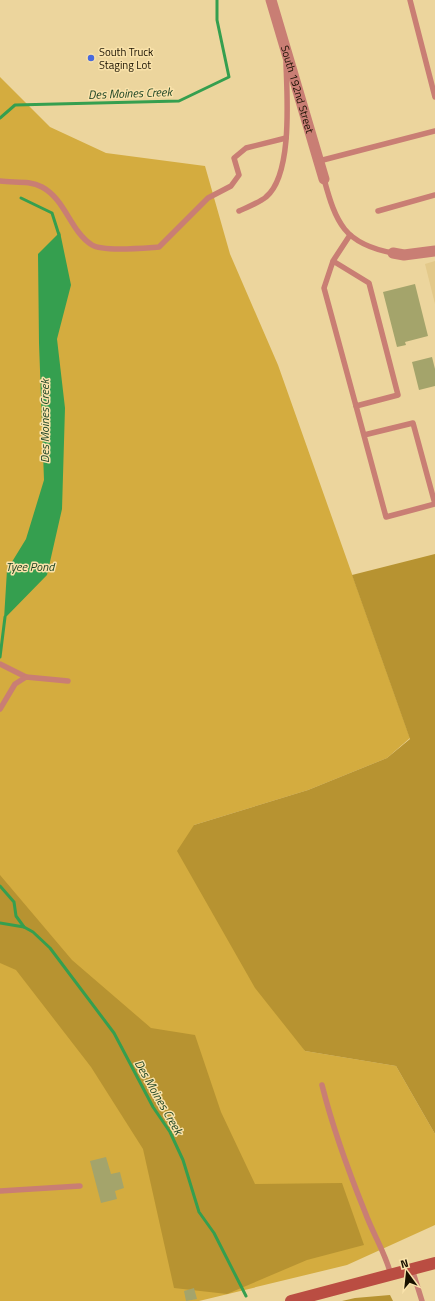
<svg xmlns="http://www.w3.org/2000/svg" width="435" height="1301" viewBox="0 0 435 1301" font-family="'Titillium Web',sans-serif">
<rect width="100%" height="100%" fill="#ecd59d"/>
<path fill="#e3c98a" d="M435,261V304L425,264Z"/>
<path fill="#d4ac3f" d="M0,77L50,127L106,153L205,166L230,254L278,365L410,738L387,758L308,790L194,825L305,1051L396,1066L435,1134V1225L347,1265L199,1301H0Z"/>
<g fill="#b79331">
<path d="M435,554V1134L396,1066L305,1051L255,988L177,851L194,825L308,790L387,758L410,739L352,575Z"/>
<path d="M0,875L72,960L151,1028L195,1035L221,1112L255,1184L342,1183L364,1245L307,1260L227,1294L174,1288L143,1149L91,1067L16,970L0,963Z"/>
<path d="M390,1295L393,1301H342L355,1298Z"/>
</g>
<path fill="#359f4f" d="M60,232L71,285L57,339L65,408L62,509L47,575L4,619L7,570L26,539L44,480L39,343L38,254Z"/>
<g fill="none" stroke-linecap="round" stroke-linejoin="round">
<g stroke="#359f4f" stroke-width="3">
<path d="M0,118L15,105L179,101L229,77L217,20V0"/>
<path d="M21,198L52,213L59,235"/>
<path d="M0,657L5,617"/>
<path d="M0,886L14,902L16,916L24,927L33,932L50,948L114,1033L153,1107L170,1132L183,1160L199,1212L214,1233L246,1296"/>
<path d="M0,923L24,927"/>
</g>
</g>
<g fill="#a4a46b">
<path d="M415,284L428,336L405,342L406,345L397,347L383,292Z"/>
<path d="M432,357L435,369V386L419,390L412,362Z"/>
<path d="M106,1157L111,1174L120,1172L124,1188L115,1191L117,1199L101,1203L90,1161Z"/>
<path d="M194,1288L197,1299L186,1301L184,1291Z"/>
</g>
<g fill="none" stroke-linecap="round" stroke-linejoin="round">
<g stroke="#c97e74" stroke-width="5.5">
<path d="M410,0L435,97"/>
<path d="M319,161L435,131"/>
<path d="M324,179C336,223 344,244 393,253"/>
<path d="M0,181C14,183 29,180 42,187C66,200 70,231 92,245C103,252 144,248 159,247L208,198L231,186L239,175L234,158L246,148L286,138"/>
<path d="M239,211C247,207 259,203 266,197C293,175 287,95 286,63"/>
<path d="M378,211L435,195"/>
<path d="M333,261L369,283L398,395L356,406L324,288L333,261L350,235"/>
<path d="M356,406L386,517L435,504L413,423L364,435"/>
<path d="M0,664L26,677"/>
<path d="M0,709L15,684L26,677L68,681"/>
<path d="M322,1085C333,1129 348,1170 365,1212C373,1234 385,1252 391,1275"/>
<path d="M0,1191L80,1186"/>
<path d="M412,1269L422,1301"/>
</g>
<g stroke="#c97e74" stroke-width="11">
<path id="s1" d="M271,0L324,179"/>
<path d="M393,253L404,255L435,251"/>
</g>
<path stroke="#ba4d42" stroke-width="12" d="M291,1301L435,1263"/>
</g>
<circle fill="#496add" stroke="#f9e2aa" stroke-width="1.5" cx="91" cy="58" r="4"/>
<g text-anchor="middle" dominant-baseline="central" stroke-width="3" stroke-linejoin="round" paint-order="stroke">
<g font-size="11" fill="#191100" stroke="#f9e2aa" text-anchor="start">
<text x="99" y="52">South Truck<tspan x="99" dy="13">Staging Lot</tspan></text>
</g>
<g font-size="11" fill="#191100" stroke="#f9e2aa">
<text stroke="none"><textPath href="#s1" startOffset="93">South 192nd Street</textPath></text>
</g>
<g font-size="12" font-style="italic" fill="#153e1e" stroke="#f9e2aa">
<text transform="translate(130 93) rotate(-2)">Des Moines Creek</text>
<text transform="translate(44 421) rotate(-90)">Des Moines Creek</text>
<text x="30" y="566">Tyee Pond</text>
<text transform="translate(159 1097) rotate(60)">Des Moines Creek</text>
</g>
</g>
<g transform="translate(407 1273) rotate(345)" stroke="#f9e2aa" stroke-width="3" paint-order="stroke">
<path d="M0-3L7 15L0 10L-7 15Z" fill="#191100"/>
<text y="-6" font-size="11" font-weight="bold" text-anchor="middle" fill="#191100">N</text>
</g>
</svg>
